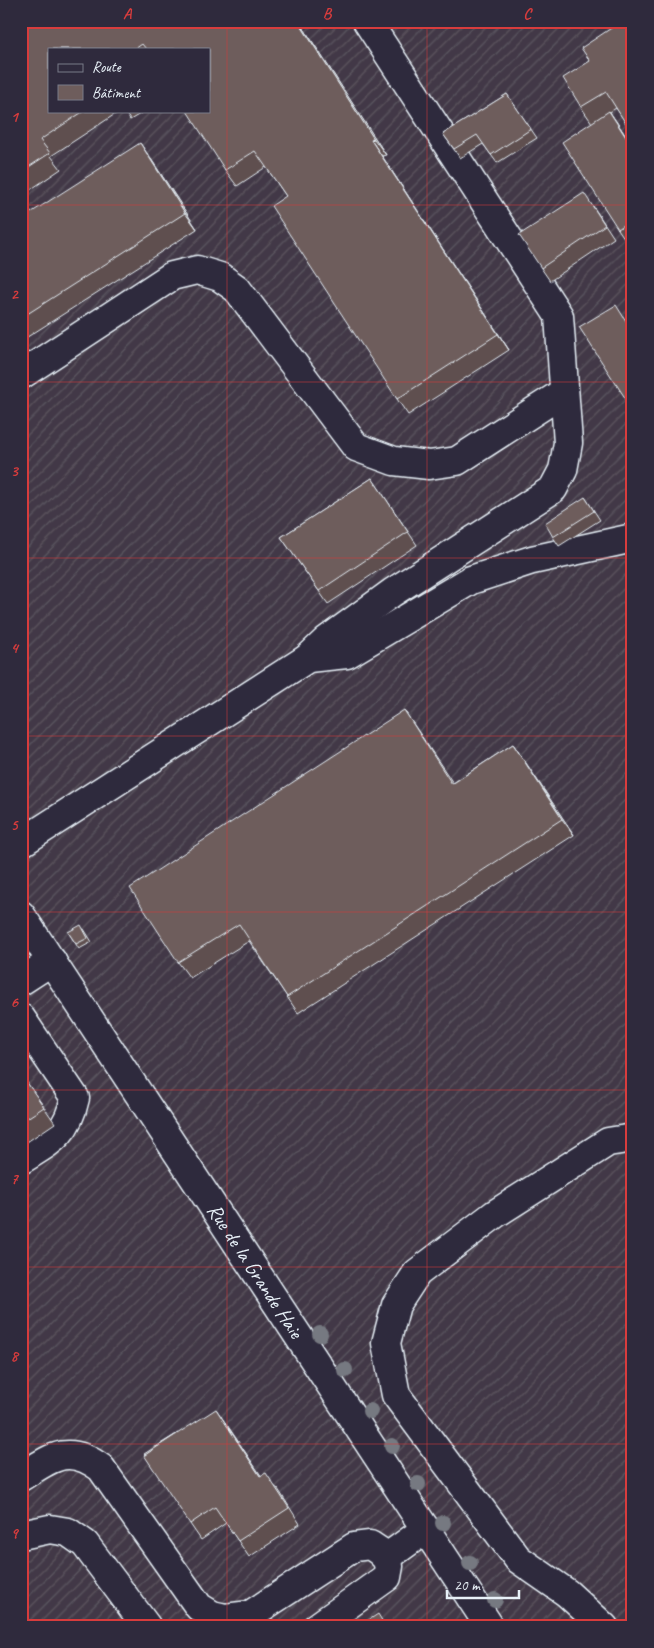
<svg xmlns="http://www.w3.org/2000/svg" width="654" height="1648" viewBox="0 0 654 1648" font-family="Caveat,sans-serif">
<defs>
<pattern id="industrial-furrows" width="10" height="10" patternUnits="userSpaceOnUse" patternTransform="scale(1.25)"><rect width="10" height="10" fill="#423946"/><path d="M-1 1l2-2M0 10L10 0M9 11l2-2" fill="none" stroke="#5d5661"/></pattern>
</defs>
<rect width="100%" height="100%" fill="#2f2a3d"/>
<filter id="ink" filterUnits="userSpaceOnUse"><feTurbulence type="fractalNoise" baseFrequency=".02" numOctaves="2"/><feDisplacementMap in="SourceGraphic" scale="10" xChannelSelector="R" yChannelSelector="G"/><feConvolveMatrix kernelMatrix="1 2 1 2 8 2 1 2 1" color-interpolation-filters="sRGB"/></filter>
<g filter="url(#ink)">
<path fill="url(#industrial-furrows)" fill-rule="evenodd" d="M21,21H633V1627H21ZM49,49H209V111H49Z"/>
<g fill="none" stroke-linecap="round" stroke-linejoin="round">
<g stroke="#e8f1f8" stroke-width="31">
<g id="minor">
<path d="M21,375L172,276L197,270L220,277L237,289L356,447L394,461L429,465L457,461L564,392"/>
<path d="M308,658L327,640L393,592L553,489L563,470L568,443L559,316L367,21"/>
<path d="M21,843L308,658L347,654L471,580L532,560L633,538"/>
<path id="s1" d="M21,915L490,1627"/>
<path d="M21,981L52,961"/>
<path d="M21,1018L75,1098C67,1135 51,1141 21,1160"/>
<path d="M21,1477C51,1458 68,1443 101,1468L199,1607L212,1615L225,1618L250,1615L354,1547L370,1545L379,1551L386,1558L389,1566L387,1577L317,1627"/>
<path d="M21,1535L50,1529L68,1532L85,1544L147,1627"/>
<path d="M386,1558L426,1529"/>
<path d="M604,1627L567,1593L518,1559L396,1395L386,1343L396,1305L417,1273L495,1214L608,1142L633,1138"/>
</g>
</g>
<use href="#minor" stroke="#2f2a3d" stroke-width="28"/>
</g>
<g fill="#767981">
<circle cx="320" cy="1334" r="8"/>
<circle cx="345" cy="1370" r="8"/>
<circle cx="370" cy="1411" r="8"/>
<circle cx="392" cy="1446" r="8"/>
<circle cx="418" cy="1484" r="8"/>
<circle cx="443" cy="1523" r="8"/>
<circle cx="470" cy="1563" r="8"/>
<circle cx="495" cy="1600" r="8"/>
</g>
<g fill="#5f504f" stroke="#e8f1f8">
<path d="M21,21H299L386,155L382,156L509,350L408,415L397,399L286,196L266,167L237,186L225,170L209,49H49V111H120L51,156L61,169L21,196Z"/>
<path d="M633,21V133L616,108L610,112L633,147V238L627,242L618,229L592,123L581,107L590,61Z"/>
<path d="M507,94L537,138L497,163L483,144L460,158L443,134Z"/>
<path d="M124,111H145L130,120Z"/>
<path d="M151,159L197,229L21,341V219Z"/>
<path d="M593,206L614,238L550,281L541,268Z"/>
<path d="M372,478L417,545L328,604L281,537Z"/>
<path d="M585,497L600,520L559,546L553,537Z"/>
<path d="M404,710L453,783L513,744L574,835L298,1013L249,941L190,978L178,962Z"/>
<path d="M84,929L92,942L79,949L68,932Z"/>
<path d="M21,1074L55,1123L21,1146Z"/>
<path d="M227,1425L261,1476L278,1489L300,1524L249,1557L226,1523L201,1540L190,1524Z"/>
</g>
<g fill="#4d4140" stroke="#e8f1f8">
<path d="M298,21H299L386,155L374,139Z"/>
<path d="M609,111L618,124L633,147V148Z"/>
<path d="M371,140L382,156L509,350L498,334Z"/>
<path d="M140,143L151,159L197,229L185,213Z"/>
<path d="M513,744L524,760L574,835L562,819Z"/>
<path d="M216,1409L227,1425L272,1492L260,1476Z"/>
</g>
<g fill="#6e5d5c" stroke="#e8f1f8">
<path d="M21,21H298L374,139L371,140L498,334L397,399L271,206L286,196L255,151L225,170L187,111H209V49H146L142,44L135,49H49V111H84L40,140L50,153L21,172Z"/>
<path d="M622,21H633V124L628,127L606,92L581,107L563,78L590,61L581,48Z"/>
<path d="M507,94L531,129L491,155L477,135L454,149L443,134Z"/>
<path d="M609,111L633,148V219L618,229L562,142Z"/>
<path d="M140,143L185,213L21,318V219Z"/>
<path d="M584,193L605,225L541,268L519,235Z"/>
<path d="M616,305L633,332V410L579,327Z"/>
<path d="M372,478L408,532L319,591L281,537Z"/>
<path d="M585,497L594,511L553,537L545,523Z"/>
<path d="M404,710L452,784L513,744L562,819L287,997L239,924L178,962L130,888Z"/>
<path d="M81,925L88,938L76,944L68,932Z"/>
<path d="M21,1074L44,1107L21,1122Z"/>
<path d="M216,1409L260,1476L266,1473L289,1508L238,1541L215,1507L190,1524L144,1455Z"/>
<path d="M178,1433L145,1455L144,1454Z"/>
<path d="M378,1614L386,1627H358Z"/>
</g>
</g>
<path fill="none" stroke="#d83c3d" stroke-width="1" stroke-opacity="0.55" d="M227,21V1627M427,21V1627M21,205H633M21,382H633M21,558H633M21,736H633M21,912H633M21,1090H633M21,1267H633M21,1444H633"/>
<g text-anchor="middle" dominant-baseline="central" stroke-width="4.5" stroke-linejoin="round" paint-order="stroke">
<g font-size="21" fill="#e8f1f8" stroke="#2f2a3d">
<text stroke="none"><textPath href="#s1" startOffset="426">Rue de la Grande Haie</textPath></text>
</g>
</g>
<rect width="654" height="1648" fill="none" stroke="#2f2a3d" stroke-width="55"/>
<rect x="48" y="48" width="162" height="65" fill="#2f2a3d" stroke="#797a88"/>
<rect x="58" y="64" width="25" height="8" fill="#2f2a3d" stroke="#797a88"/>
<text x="92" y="72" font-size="15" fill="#e8f1f8">Route</text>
<rect x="58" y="85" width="25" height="15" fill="#6e5d5c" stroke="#797a88"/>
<text x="92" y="98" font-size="15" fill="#e8f1f8">Bâtiment</text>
<path d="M447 1590v8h72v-8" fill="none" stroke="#e8f1f8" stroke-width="2.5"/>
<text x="454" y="1590" font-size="15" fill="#e8f1f8" stroke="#2f2a3d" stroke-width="4" paint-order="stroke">20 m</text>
<rect x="28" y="28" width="598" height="1592" fill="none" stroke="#d83c3d" stroke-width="2"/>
<g font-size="16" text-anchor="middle" font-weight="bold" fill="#d83c3d">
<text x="127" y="19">A</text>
<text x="327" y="19">B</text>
<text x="527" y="19">C</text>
<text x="14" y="122">1</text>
<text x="14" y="299">2</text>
<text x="14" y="476">3</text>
<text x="14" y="653">4</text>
<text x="14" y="830">5</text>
<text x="14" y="1007">6</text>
<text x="14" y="1184">7</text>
<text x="14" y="1361">8</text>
<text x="14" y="1538">9</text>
</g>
</svg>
